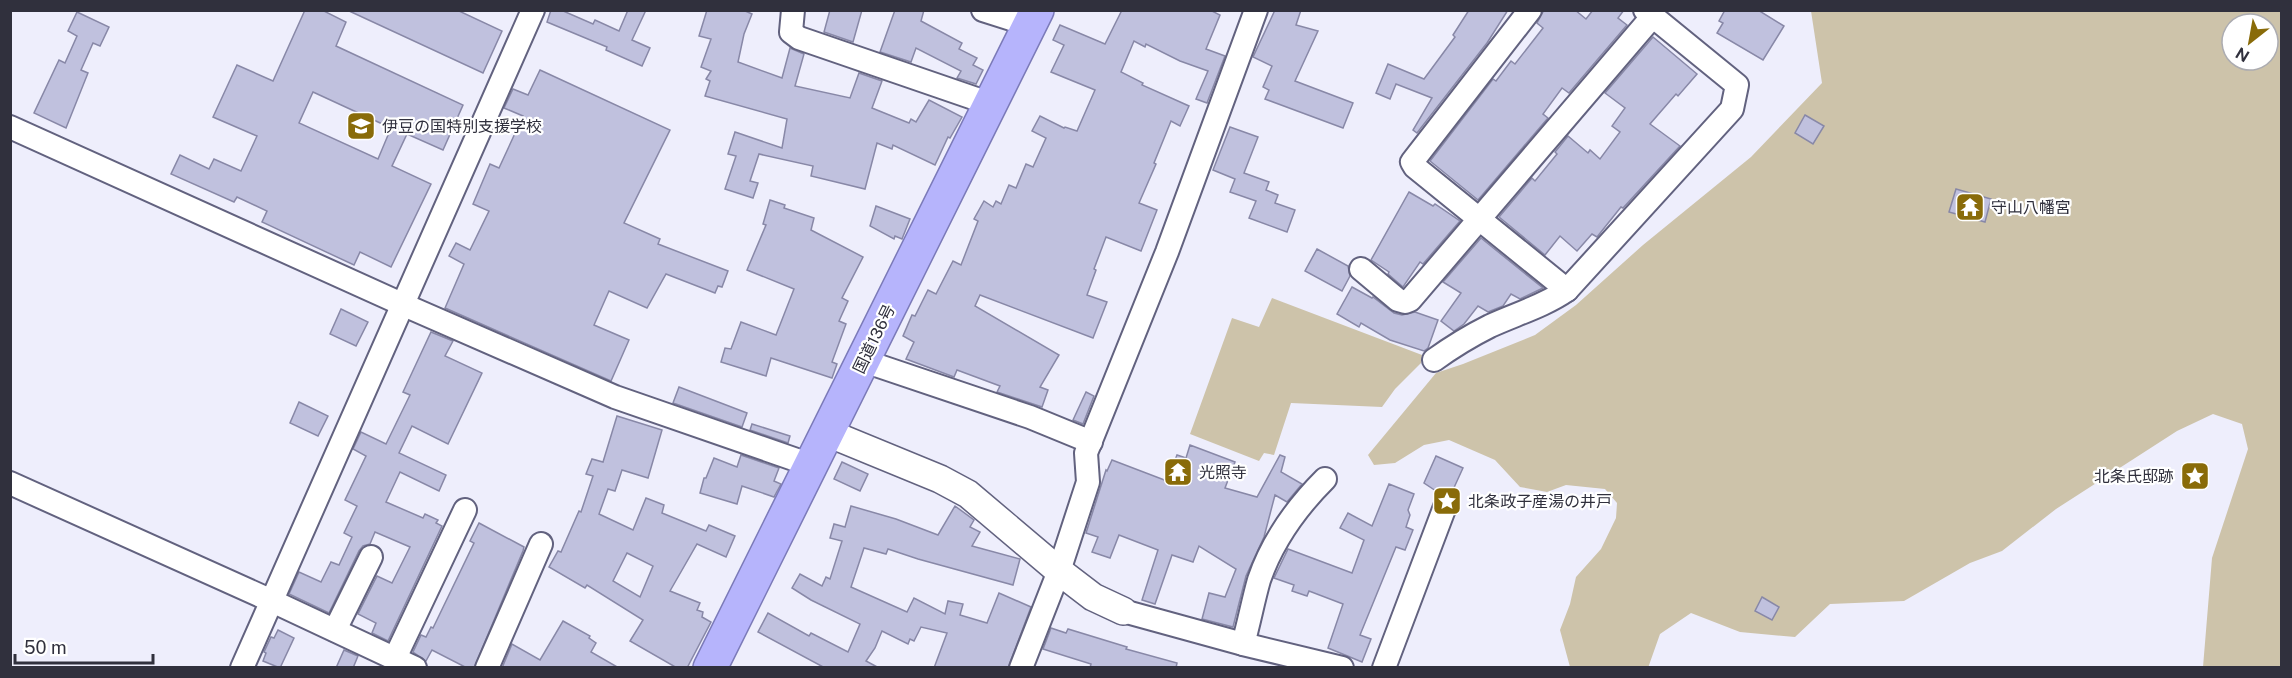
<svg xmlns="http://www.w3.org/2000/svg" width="2292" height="678" viewBox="0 0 2292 678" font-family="'Public Sans','Noto Sans JP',sans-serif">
<rect width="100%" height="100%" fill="#eeeefc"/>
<g fill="#cdc3aa" fill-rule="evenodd">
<path d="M1811,11H2281V667H2203L2212,558L2248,449L2242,424L2213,414L2177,431L2056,509L2002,551L1970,563L1904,601L1830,604L1795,637L1740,632L1691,613L1660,634L1648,668L1570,667L1560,630L1570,604L1576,577L1601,549L1616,518L1617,503L1605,489L1566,485L1547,492L1520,487L1495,460L1449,440L1424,445L1395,463L1374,465L1368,455L1436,373L1463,364L1535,335L1576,305L1643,245L1751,157L1822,83ZM2232,24H2268V60H2232Z"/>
<path d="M1272,298L1422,355L1421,363L1395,389L1382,407L1291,403L1274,455L1264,453L1259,461L1190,434L1232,318L1259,327Z"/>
</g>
<g fill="#c0c1de" stroke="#8888a7" stroke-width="1.5" fill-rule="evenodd">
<path d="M305,10H322L346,22L336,46L463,105L443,150L407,134L392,166L431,184L391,267L360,252L354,265L262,222L267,211L237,197L234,202L171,174L180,155L209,169L214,159L241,171L257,136L213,117L237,65L273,81ZM313,92L391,128L378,159L299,123Z"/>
<path d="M347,10H457L502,31L483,73Z"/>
<path d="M551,10H561L593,24L595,20L619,31L628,10H646L632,40L650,48L642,66L606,50L607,47L547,22Z"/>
<path d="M707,10H743L752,14L744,34L738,62L782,78L790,48L804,54L795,86L850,98L859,73L882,81L872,108L909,123L911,119L916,122L929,100L962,117L950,138L948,137L935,165L893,145L892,149L877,143L865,189L811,176L813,166L759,154L750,181L758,183L753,198L725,189L736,156L728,154L735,132L782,148L787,119L705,96L710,81L706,79L711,71L701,67L711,39L699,36Z"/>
<path d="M830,10H862L853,42L824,32Z"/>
<path d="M895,10H924L921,21L962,43L959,49L977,58L973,65L983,70L976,84L957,78L961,71L916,48L911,62L880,52Z"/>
<path d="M1122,10H1210L1220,15L1206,49L1225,56L1207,103L1196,99L1208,71L1180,61L1146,44L1145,47L1134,41L1121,72L1143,83L1142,85L1189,106L1180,126L1171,121L1154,163L1156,164L1139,203L1157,210L1141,251L1106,237L1094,269L1096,270L1087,295L1107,302L1093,338L980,295L975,306L1059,355L1040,387L1048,390L1042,407L997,392L1000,386L957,370L954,377L906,359L914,342L903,336L912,315L915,316L928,290L936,294L953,261L961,265L978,221L974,219L984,201L993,207L996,201L1001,204L1009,185L1016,188L1026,164L1033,167L1046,138L1032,131L1040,116L1064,128L1065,127L1077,131L1095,90L1051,72L1064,45L1053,40L1060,25L1105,44Z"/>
<path d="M1275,10H1301L1296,25L1318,31L1295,81L1353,103L1343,128L1265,99L1269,90L1263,87L1272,66L1253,57Z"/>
<path d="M1469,10H1508L1487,43L1417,133L1413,130L1432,98L1396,84L1390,99L1376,93L1388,64L1424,79L1455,37L1453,35Z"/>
<path d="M1544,10H1575L1586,19L1593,10H1624L1618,18L1627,25L1569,93L1562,88L1543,114L1548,118L1478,200L1430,161L1493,79L1496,81L1511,61L1515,64L1543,28L1537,23Z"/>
<path d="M1725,10H1758L1784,26L1763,60L1717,33L1723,23L1719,21Z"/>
<path d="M77,12L109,27L100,46L93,43L81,70L88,73L66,128L34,113L59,60L65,63L77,36L68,31Z"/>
<path d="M1653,37L1697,74L1678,96L1676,94L1650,124L1680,146L1623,208L1621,207L1597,237L1592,234L1577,251L1560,236L1545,255L1499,217L1532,178L1535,181L1557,154L1555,152L1568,136L1588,153L1590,150L1600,159L1620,132L1612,126L1625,108L1605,93Z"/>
<path d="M540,70L670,130L624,223L660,239L658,244L728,271L722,287L718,286L715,293L666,274L647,308L609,291L594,325L629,340L611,381L445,308L464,264L449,256L456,243L470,250L489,211L473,204L490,164L499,168L523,116L504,108L513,89L528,95Z"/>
<path d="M1805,115L1824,126L1813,144L1795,133Z"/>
<path d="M1230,127L1258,137L1244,173L1269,182L1266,190L1278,195L1275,203L1295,210L1287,232L1249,218L1256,201L1230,192L1235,179L1213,170Z"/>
<path d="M1956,189L1991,199L1985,222L1949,212Z"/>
<path d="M1409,192L1433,206L1435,204L1460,221L1423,264L1420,262L1403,287L1388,274L1389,272L1371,260Z"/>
<path d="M770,200L785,205L784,208L814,218L811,230L863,257L842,298L848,301L839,321L846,324L832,362L837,364L832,378L771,358L766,376L721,362L725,348L731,349L741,322L776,335L794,289L747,270L766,225L763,224Z"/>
<path d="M876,206L910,219L902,239L895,236L894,239L870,226Z"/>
<path d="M1481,238L1543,288L1520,299L1511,294L1503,306L1488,312L1478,306L1464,324L1454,331L1441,321L1461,293L1443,282Z"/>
<path d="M1317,249L1348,266L1350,276L1342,291L1305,271Z"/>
<path d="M1352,287L1372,298L1373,297L1394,313L1402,315L1415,312L1438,320L1428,348L1424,351L1390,340L1361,323L1359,327L1337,314Z"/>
<path d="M341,309L368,322L356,346L330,334Z"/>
<path d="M431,332L453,341L445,356L482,373L448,444L412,426L399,453L446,475L439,491L400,472L386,502L423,518L425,514L438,520L436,523L442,526L388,641L372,633L376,623L358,614L377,576L392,583L410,547L375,532L370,544L363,546L359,551L329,613L289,594L299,572L321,582L331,562L339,565L352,537L344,533L357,506L345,500L366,456L353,449L361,432L386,444L410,395L403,392Z"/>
<path d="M679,387L747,413L742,427L673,403Z"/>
<path d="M1086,392L1094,396L1083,424L1073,420Z"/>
<path d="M299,402L328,416L318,436L290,423Z"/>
<path d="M617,416L662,430L648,478L622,470L615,491L608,489L599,514L633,530L646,498L664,505L662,513L706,531L709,525L735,536L726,557L697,544L670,591L700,603L697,610L703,612L702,617L711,622L687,668H677L630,641L643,620L587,585L585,588L549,567L558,551L561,552L579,511L581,512L593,476L586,474L592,459L603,462ZM627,553L653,566L640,597L613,581Z"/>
<path d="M752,424L790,436L788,443L750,430Z"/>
<path d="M1190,445L1235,462L1225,488L1257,497L1280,455L1285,457L1281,472L1302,484L1287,502L1275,495L1264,537L1246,576L1233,627L1202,619L1209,593L1225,597L1236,569L1199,546L1193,562L1172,555L1155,604L1142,600L1158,550L1119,535L1110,558L1092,552L1098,537L1086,533L1106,470L1107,471L1112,460L1167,481L1177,455L1186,458Z"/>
<path d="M741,455L779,468L774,481L781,484L774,497L742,486L737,504L700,493L704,478H706L714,458L737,467Z"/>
<path d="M1436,456L1463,468L1452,492L1444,491L1439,493L1424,483Z"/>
<path d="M842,462L868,474L860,491L834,479Z"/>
<path d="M1389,484L1414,494L1408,510L1410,515L1406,527L1413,530L1405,550L1396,547L1360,635L1371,639L1362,662L1328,648L1343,604L1309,591L1307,596L1292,591L1294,585L1274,578L1288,549L1352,573L1364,540L1340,528L1348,513L1372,526Z"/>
<path d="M851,506L896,519L938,535L955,506L974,520L970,527L980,532L972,546L1020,559L1013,585L918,559L888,549L886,554L864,548L851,587L907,612L914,598L945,614L948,601L963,604L960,615L987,623L999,593L1031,607L1008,668H934L947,633L921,627L914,641L910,639L908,644L882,631L875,648L866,661L879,668H825L758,632L768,613L809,636L811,633L848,652L860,624L811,600L792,588L800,574L822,586L826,577L830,579L842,541L830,538L834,524L845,527Z"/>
<path d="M479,523L524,547L523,551L474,668H467L432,650L426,661L413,652L421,635L426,637L431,627L433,628L474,543L470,541Z"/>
<path d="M1762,597L1779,607L1772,620L1755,611Z"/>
<path d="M563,621L590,636L589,638L596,643L591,652L619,668H502L512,644L540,660Z"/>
<path d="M1051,628L1066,633L1068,629L1127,647L1126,649L1177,663L1176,668H1090L1091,664L1043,649Z"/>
<path d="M278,630L294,638L280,668L263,661L266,653L264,652L271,637L274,638Z"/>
<path d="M344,650L358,656L353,668H336Z"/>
</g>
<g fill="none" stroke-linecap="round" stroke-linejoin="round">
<g stroke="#62627f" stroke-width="26">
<g id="minor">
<path d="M793,10L791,32L799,38L991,104"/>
<path d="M983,10L1030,25"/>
<path d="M1530,10L1412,162L1415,167L1567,290"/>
<path d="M10,127L404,305L615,397L811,465"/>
<path d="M1361,269L1398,300L1405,302L1410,300L1652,17"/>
<path d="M1434,360C1452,347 1470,336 1490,326C1516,314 1544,306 1567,290L1732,109L1737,85L1645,10"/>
<path d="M864,361L1030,417L1091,442"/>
<path d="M10,483L272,601L415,668"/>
<path d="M1123,611L1243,644L1342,668"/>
<path d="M335,630L371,557"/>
<path d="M1243,644C1249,623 1253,601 1259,580C1272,542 1297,507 1325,479"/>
<path d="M395,658L465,510"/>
<path d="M242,668L533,10"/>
<path d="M487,668L541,544"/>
<path d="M1021,668L1059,571L1088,482L1086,453L1167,252L1256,10"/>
<path d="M1384,668L1446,504"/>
</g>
</g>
<g stroke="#62627f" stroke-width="30">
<path id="tertiary" d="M828,433L940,479L968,494L1059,571L1093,597L1123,611"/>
</g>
<g stroke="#7b7ab8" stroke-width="36">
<path id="trunk" d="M710,668L1037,10"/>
</g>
<use href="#minor" stroke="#fff" stroke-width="22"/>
<use href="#tertiary" stroke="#fff" stroke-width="27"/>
<use href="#trunk" stroke="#b6b4fc" stroke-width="33"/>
</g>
<defs>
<g id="school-square" transform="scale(1.5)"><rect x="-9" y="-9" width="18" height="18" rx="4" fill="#896b09" stroke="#fff"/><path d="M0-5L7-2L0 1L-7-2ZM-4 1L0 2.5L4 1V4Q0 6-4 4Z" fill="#fff"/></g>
<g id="temple-square" transform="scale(1.5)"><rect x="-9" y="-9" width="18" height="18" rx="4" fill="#896b09" stroke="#fff"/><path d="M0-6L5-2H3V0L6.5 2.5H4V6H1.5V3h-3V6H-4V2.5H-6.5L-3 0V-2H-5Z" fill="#fff"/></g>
<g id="sight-square" transform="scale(1.5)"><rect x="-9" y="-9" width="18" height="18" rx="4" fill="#896b09" stroke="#fff"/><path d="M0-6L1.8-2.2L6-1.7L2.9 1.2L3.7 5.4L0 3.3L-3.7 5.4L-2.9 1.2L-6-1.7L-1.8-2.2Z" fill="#fff"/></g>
</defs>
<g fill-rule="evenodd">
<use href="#school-square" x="361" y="126"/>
<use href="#temple-square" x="1970" y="207"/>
<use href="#temple-square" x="1178" y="472"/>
<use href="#sight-square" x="2195" y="476"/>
<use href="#sight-square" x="1447" y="501"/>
</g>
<g text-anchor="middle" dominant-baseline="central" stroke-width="4.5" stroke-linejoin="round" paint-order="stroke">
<g font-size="16" fill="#30303d" stroke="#fff" text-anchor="start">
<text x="382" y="126">伊豆の国特別支援学校</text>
<text x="1991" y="207">守山八幡宮</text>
<text x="1199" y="472">光照寺</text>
<text x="2174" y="476" text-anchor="end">北条氏邸跡</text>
<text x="1468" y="501">北条政子産湯の井戸</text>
</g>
<g font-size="16" fill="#30303d" stroke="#fff">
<text transform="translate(874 339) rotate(-64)">国道136号</text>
</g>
</g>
<rect width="2292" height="678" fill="none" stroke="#30303d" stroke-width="24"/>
<g transform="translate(2250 42) rotate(211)"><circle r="28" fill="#ffffff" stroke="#acacb1" stroke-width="1.5"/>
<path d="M0-4.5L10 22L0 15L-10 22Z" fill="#896b09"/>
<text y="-9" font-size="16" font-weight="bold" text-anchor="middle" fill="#30303d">N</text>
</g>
<path d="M15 654v9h138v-9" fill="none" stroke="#30303d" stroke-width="3"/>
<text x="24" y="654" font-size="18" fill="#30303d" stroke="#ffffff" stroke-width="4.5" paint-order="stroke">50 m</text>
</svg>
